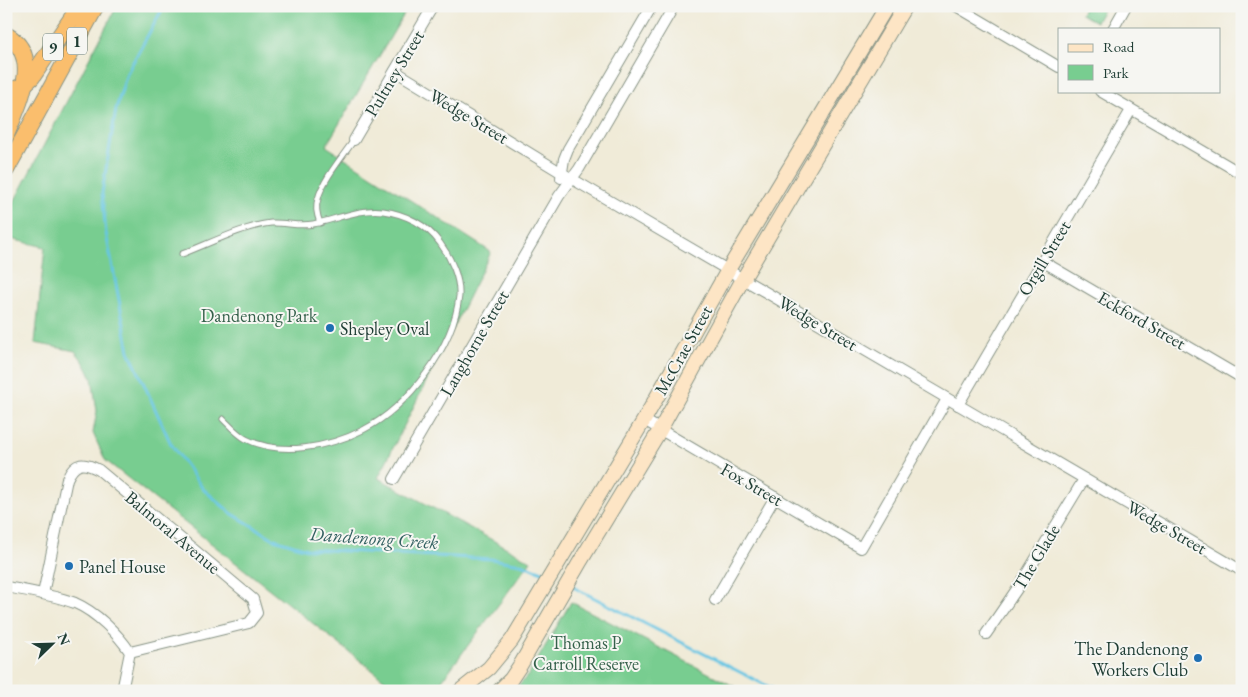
<svg xmlns="http://www.w3.org/2000/svg" width="1248" height="697" viewBox="0 0 1248 697" font-family="'EB Garamond',serif">
<rect width="100%" height="100%" fill="#f6f6f2"/>
<filter id="ink" filterUnits="userSpaceOnUse"><feTurbulence type="fractalNoise" baseFrequency=".02" numOctaves="2"/><feDisplacementMap in="SourceGraphic" scale="10" xChannelSelector="R" yChannelSelector="G"/><feConvolveMatrix kernelMatrix="1 2 1 2 8 2 1 2 1" color-interpolation-filters="sRGB"/></filter>
<filter id="wash" filterUnits="userSpaceOnUse"><feTurbulence type="fractalNoise" baseFrequency=".0096" numOctaves="4" result="noise"/><feDisplacementMap in="SourceGraphic" scale="20" xChannelSelector="R" yChannelSelector="G"/><feGaussianBlur stdDeviation="1.12" result="paint"/><feColorMatrix in="noise" values="0 0 0 0 0 0 0 0 0 0 0 0 0 0 0 0 0 1.4 0 .05"/><feComposite in="paint" operator="in"/></filter>
<g filter="url(#wash)">
<rect width="100%" height="100%" fill="#f0ebd8"/>
<g fill="#78cd90" stroke="#4c8562">
<path d="M117,6H409L326,146L491,252L378,478L531,561L434,691H399L105,460L93,433L97,411L92,378L83,361L75,351L35,343L45,247L6,238V217Z"/>
<path d="M1085,6H1105L1096,22L1081,14Z"/>
<path d="M571,602L743,691H514L529,674Z"/>
</g>
<g fill="none" stroke-linecap="round" stroke-linejoin="round">
<g stroke="#66c6e4" stroke-width="3">
<path d="M164,6L127,73L116,109L102,193L106,233L129,351L171,444L203,489L231,513L274,539L307,549L491,559L521,564L548,574"/>
<path d="M571,586L777,691"/>
</g>
</g>
</g>
<g filter="url(#ink)">
<g fill="none" stroke-linecap="round" stroke-linejoin="round">
<g stroke="#889486" stroke-width="7">
<g id="service">
<path d="M320,223C317,215 315,207 318,199C322,181 343,156 354,140"/>
<path d="M182,254C208,244 244,226 271,223C285,222 299,227 313,224C336,220 358,208 383,211C406,214 427,225 440,243C451,258 460,278 459,296C454,347 408,407 363,430C329,447 281,457 246,439C238,435 230,426 223,419"/>
</g>
</g>
<g stroke="#889486" stroke-width="12">
<g id="minor">
<path d="M956,6L1059,67"/>
<path d="M1113,29L1126,6"/>
<path d="M395,71L562,173L1242,571"/>
<path d="M1100,91L1242,174"/>
<path d="M354,140L433,6"/>
<path d="M561,178L564,159L568,149L652,6"/>
<path d="M1042,261L1242,378"/>
<path d="M958,405L1131,110"/>
<path d="M644,420L861,548L947,399"/>
<path d="M394,479L559,196L579,169L674,6"/>
<path d="M6,587C29,591 53,595 75,603C96,612 118,634 130,652L122,691"/>
<path d="M43,594L67,479C75,461 84,462 99,470L253,599L257,613L249,623L130,652"/>
<path d="M715,600L775,497"/>
<path d="M986,634L1021,583L1084,479"/>
</g>
</g>
<g stroke="#889486" stroke-width="16">
<g id="secondary">
<path d="M460,691L489,668L512,640L644,420L728,270L887,6"/>
<path d="M499,691L511,679L521,664L580,562L660,430L743,279L905,6"/>
</g>
</g>
<g stroke="#889486" stroke-width="18">
<g id="trunk">
<path d="M6,35C44,56 18,105 6,135"/>
<path d="M6,92L21,87L32,77L80,6"/>
<path d="M6,170L96,6"/>
</g>
</g>
<use href="#service" stroke="#fff" stroke-width="5"/>
<use href="#minor" stroke="#fff" stroke-width="10"/>
<use href="#secondary" stroke="#fde5c5" stroke-width="14"/>
<use href="#trunk" stroke="#fabe6d" stroke-width="16"/>
</g>
</g>
<g fill="#1f6fb2" stroke="#f6f6f2" stroke-width="2">
<circle cx="330" cy="328" r="5"/>
<circle cx="69" cy="566" r="5"/>
<circle cx="1198" cy="658" r="5"/>
</g>
<g text-anchor="middle" dominant-baseline="central" stroke-width="4" stroke-linejoin="round" paint-order="stroke">
<g fill="#f6f6f2" stroke="#60746d" stroke-width="1">
<rect x="67" y="27.5" width="20" height="27" rx="4"/>
<rect x="43" y="33.5" width="20" height="27" rx="4"/>
</g>
<g font-size="16" font-weight="bold" fill="#1f3d34">
<text x="77" y="41">1</text>
<text x="53" y="47">9</text>
</g>
<g font-size="18" fill="#1f3d34" stroke="#f6f6f2">
<text transform="translate(394 73) rotate(-59)">Pultney Street</text>
<text transform="translate(469 116) rotate(31)">Wedge Street</text>
<text transform="translate(1044 258) rotate(-59)">Orgill Street</text>
<text transform="translate(1142 320) rotate(30)">Eckford Street</text>
<text transform="translate(818 323) rotate(31)">Wedge Street</text>
<text transform="translate(474 343) rotate(-60)">Langhorne Street</text>
<text transform="translate(683 350) rotate(-61)">McCrae Street</text>
<text transform="translate(752 484) rotate(30)">Fox Street</text>
<text transform="translate(1167 527) rotate(30)">Wedge Street</text>
<text transform="translate(173 532) rotate(40)">Balmoral Avenue</text>
<text transform="translate(1036 557) rotate(-59)">The Glade</text>
</g>
<g font-size="18" fill="#35614b" stroke="#f6f6f2">
<text x="259" y="315">Dandenong Park</text>
<text x="586" y="642">Thomas P<tspan x="586" dy="21">Carroll Reserve</tspan></text>
</g>
<g font-size="18" fill="#1f3d34" stroke="#f6f6f2" text-anchor="start">
<text x="340" y="328">Shepley Oval</text>
<text x="79" y="566">Panel House</text>
<text x="1188" y="648" text-anchor="end">The Dandenong<tspan x="1188" dy="21">Workers Club</tspan></text>
</g>
<g font-size="19" font-style="italic" fill="#315f60" stroke="#f6f6f2">
<text transform="translate(374 538) rotate(4)">Dandenong Creek</text>
</g>
</g>
<rect width="1248" height="697" fill="none" stroke="#f6f6f2" stroke-width="25"/>
<rect x="1058" y="28" width="162" height="65" fill="#f6f6f2" stroke="#a0aca6"/>
<rect x="1068" y="44" width="25" height="8" fill="#fde5c5" stroke="#a0aca6"/>
<text x="1103" y="52" font-size="15" fill="#1f3d34">Road</text>
<rect x="1068" y="65" width="25" height="15" fill="#78cd90" stroke="#a0aca6"/>
<text x="1103" y="78" font-size="15" fill="#1f3d34">Park</text>
<g transform="translate(52 644) rotate(67)" stroke="#f6f6f2" stroke-width="4" paint-order="stroke">
<path d="M0-4L9 19L0 12L-9 19Z" fill="#1f3d34"/>
<text y="-8" font-size="14" font-weight="bold" text-anchor="middle" fill="#1f3d34">N</text>
</g>
</svg>
